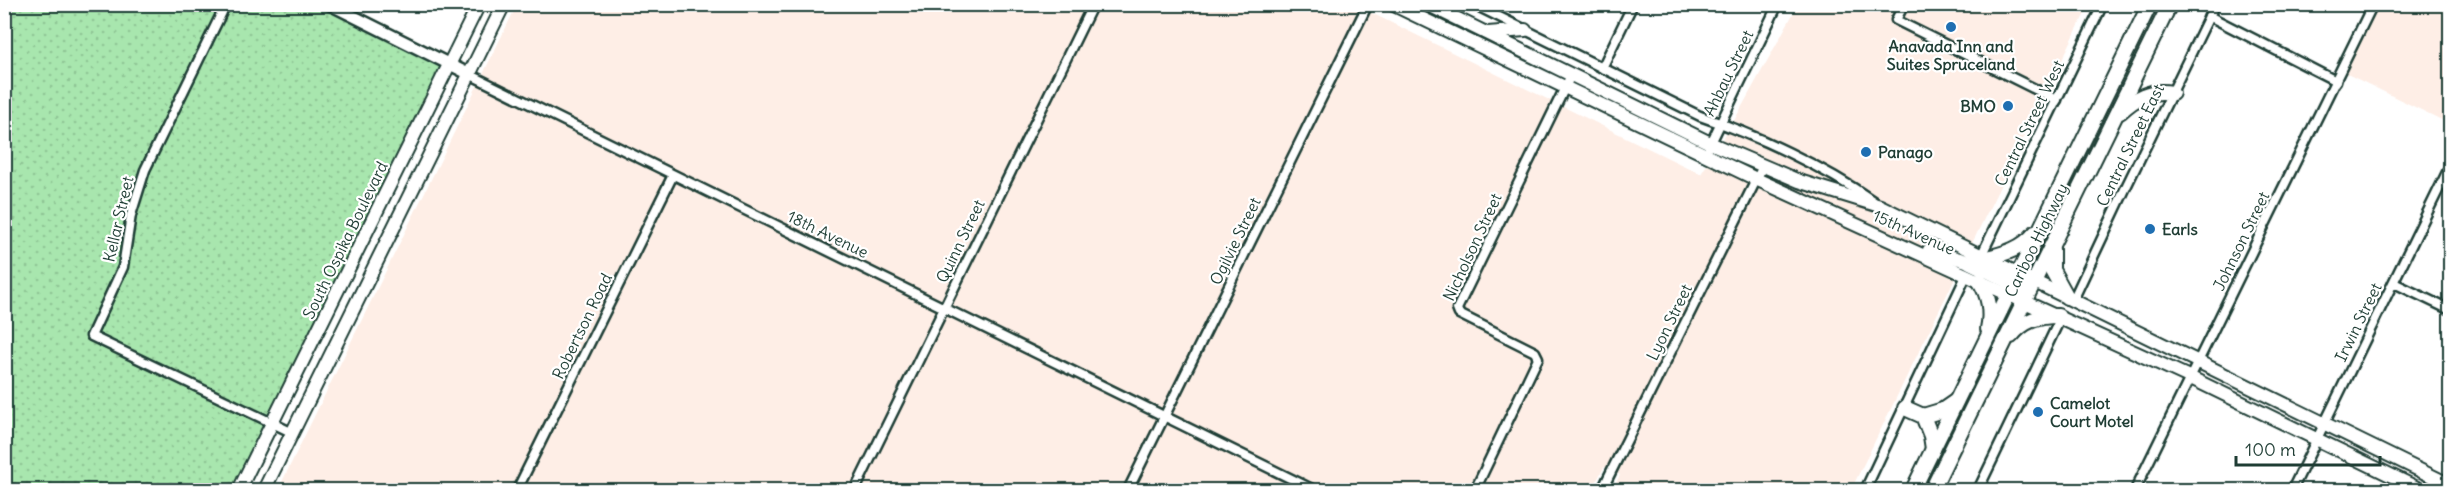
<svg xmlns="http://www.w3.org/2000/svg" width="2455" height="495" viewBox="0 0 2455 495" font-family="Delius,sans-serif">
<defs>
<pattern id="park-dots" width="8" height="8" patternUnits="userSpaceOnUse" patternTransform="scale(1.5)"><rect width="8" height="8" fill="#a8e6ae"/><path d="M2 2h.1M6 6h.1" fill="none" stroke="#90c696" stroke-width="1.8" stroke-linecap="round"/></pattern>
</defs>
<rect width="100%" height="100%" fill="#fff"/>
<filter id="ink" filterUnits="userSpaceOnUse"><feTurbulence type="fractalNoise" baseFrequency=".0167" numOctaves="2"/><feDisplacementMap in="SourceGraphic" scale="12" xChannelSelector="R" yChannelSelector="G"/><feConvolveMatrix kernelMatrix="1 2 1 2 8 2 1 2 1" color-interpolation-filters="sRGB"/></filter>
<g filter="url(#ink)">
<g fill="#feeee6">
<path d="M517,5H1355L1701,174L1735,119L1798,5H2089L1851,490H1612L1620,475L1604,467L1592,490H278Z"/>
<path d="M2378,5H2450V124L2345,73Z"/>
</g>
<path fill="url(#park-dots)" stroke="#649271" stroke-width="1.5" d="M4,5H324L448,65L239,490H5Z"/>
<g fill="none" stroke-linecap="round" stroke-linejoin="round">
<g stroke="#1f3d34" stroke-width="13">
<g id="minor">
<path d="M226,4L145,170L131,215L123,267L91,336L293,433"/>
<path d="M1473,4L1700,116C1756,135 1825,167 1873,201"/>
<path d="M1904,4L1896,20L2057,100"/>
<path d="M2209,16L2336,81"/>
<path d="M1602,68L1633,4"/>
<path d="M469,74L1314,490"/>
<path d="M1709,147L1778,4"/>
<path d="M1981,256L2103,4"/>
<path d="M2394,283L2450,310"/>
<path d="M2073,300L2127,185L2215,4"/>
<path d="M517,490L673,175"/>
<path d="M855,490L1093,4"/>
<path d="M1128,490L1368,4"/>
<path d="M1475,490L1538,358L1535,352L1459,314L1457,309L1571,75"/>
<path d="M1602,490L1763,166"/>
<path d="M1865,490L1967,274"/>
<path d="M1978,490L2061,317"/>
<path d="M2135,490L2373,4"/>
<path d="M2292,490L2450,166"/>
</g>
</g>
<g stroke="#1f3d34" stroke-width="15">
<path id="tertiary" d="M329,4L469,74"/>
</g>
<g stroke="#1f3d34" stroke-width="16">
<g id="secondary">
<path d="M1392,4L1756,179L2189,377L2421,490"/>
<path d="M1427,4L1710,143L1799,181L1880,206L2450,485"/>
<path d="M1488,33L1525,30"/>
<path d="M1929,250L1970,262L1977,258"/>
<path d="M239,490L479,4"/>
<path d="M264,490L504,4"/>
</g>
</g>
<g stroke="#1f3d34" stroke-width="18">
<g id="trunk">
<path d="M2120,112C2135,98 2150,89 2172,93"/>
<path d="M2052,249V270L2067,297"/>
<path d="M1986,258C2005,254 2023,248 2035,233"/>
<path d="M1970,262L2021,287"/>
<path d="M1979,280C1989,295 1992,310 1988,329"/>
<path d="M2011,336C2024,320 2038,316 2058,316"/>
<path d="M1905,408L1923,416L1931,436L1933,449"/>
<path d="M1923,416L1943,410L1956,401"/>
<path d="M1913,490L2150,4"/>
<path d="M1932,490L2170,4"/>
</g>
</g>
<use href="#minor" stroke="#fff" stroke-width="8"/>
<use href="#tertiary" stroke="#fff" stroke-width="10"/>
<use href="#secondary" stroke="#fff" stroke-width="12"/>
<use href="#trunk" stroke="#fff" stroke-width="14"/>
</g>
</g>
<g fill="#1f6fb2" stroke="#fff" stroke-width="2">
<circle cx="1951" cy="27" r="6"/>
<circle cx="2008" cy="106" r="6"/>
<circle cx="1866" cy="152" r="6"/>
<circle cx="2150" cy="229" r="6"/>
<circle cx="2038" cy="412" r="6"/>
</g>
<g text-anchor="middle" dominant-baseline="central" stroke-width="4.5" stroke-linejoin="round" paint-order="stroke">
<g font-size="16" font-weight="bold" fill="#1f3d34" stroke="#fff" text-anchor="start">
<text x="1951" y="46" text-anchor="middle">Anavada Inn and<tspan x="1951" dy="18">Suites Spruceland</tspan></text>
<text x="1996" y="106" text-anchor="end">BMO</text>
<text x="1878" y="152">Panago</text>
<text x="2162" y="229">Earls</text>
<text x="2050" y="403">Camelot<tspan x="2050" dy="18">Court Motel</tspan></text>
</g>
<g font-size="16" fill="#1f3d34" stroke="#fff">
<text transform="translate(1728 73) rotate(-64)">Ahbau Street</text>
<text transform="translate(2029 123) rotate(-64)">Central Street West</text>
<text transform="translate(2130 145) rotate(-64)">Central Street East</text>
<text transform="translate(118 219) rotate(-77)">Kellar Street</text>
<text transform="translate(1914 232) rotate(24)">15th Avenue</text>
<text transform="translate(828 234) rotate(26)">18th Avenue</text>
<text transform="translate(345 240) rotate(-64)">South Ospika Boulevard</text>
<text transform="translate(2036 240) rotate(-64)">Cariboo Highway</text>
<text transform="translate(960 241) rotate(-64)">Quinn Street</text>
<text transform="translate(1235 241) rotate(-64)">Ogilvie Street</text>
<text transform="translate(2241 241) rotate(-64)">Johnson Street</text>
<text transform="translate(1472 247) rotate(-65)">Nicholson Street</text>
<text transform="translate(1669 322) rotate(-64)">Lyon Street</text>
<text transform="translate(2358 322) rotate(-64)">Irwin Street</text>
<text transform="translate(582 326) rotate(-64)">Robertson Road</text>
</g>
</g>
<rect width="2455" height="495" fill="none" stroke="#fff" stroke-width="24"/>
<rect x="12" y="12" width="2431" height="471" fill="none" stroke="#1f3d34" stroke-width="2" filter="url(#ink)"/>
<path d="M2236 456v9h144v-9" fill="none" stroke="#1f3d34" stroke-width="3"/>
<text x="2245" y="456" font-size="18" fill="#1f3d34" stroke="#ffffff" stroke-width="4.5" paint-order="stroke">100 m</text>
</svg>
